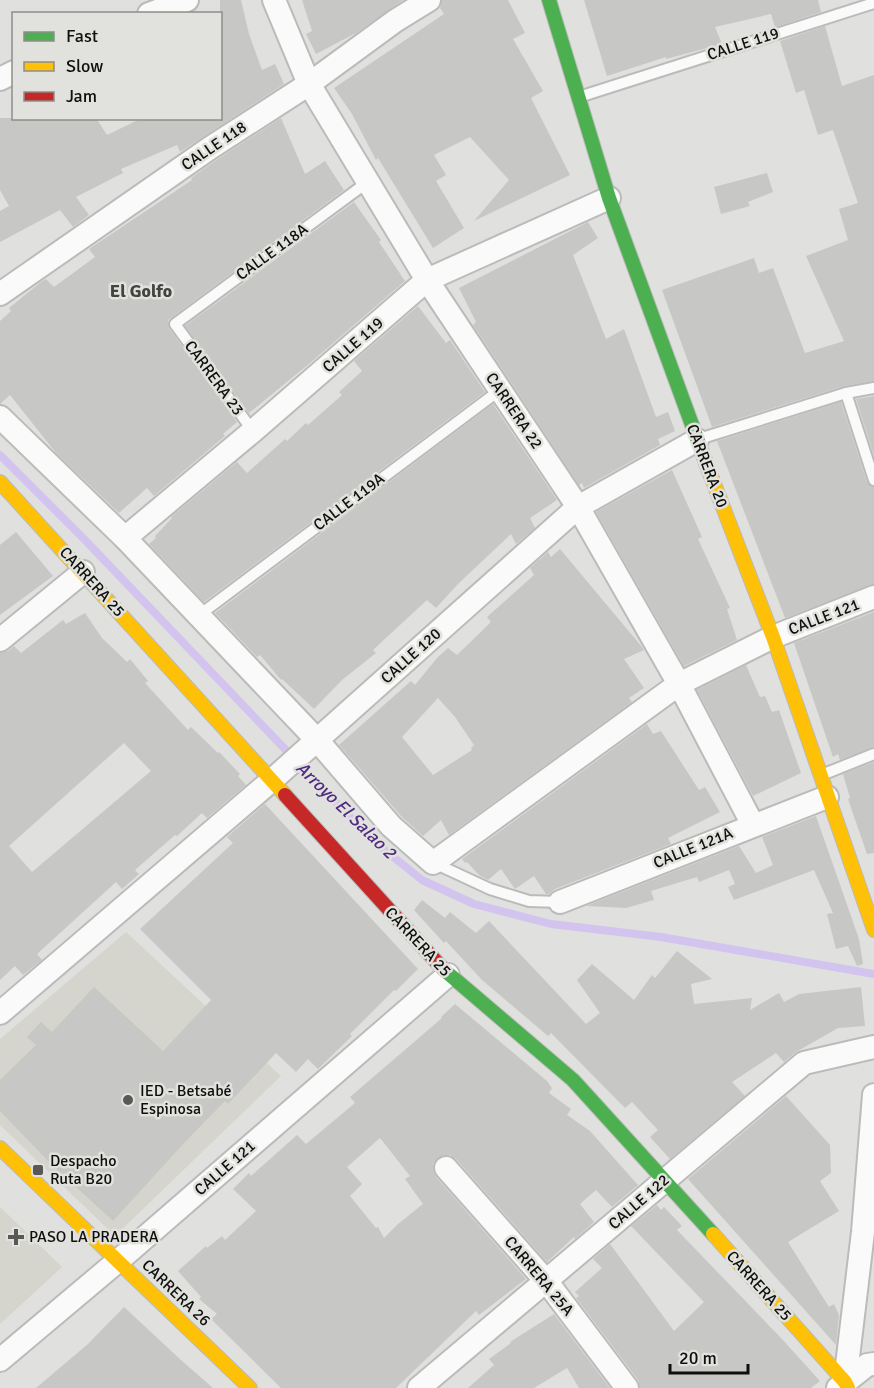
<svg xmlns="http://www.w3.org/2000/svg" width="874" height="1388" viewBox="0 0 874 1388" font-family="Signika,sans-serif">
<rect width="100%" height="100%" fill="#e0e0de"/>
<g fill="#d5d4cd">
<path d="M126,932L281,1076L115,1236L0,1125V1039Z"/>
<path d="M0,1207L62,1267L0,1324Z"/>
</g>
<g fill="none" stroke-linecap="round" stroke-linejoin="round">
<path stroke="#d2c4ef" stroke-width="8" d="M0,455L84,539L371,839L422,880L474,904L551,924L661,937L874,974"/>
</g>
<g fill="#c7c7c5" fill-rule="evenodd">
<path d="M220,0H241L249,34L262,70L275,64L284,84L180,152L177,145L121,169L123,173L76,197L89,215L73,227L60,210L0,242V211L9,206L0,190V118H96L107,135L142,118H220Z"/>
<path d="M302,0H403L356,33L316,54L306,34L312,31Z"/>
<path d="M442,0H508L525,33L513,39L543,91L531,98L570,175L474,221L509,180L470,137L434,155L446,175L436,181L464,228L433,248L378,158L376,160L352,114L334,88L444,14L440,8Z"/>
<path d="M584,0H818L821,12L775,27L771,14L715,27L722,44L666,59V57L607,76Z"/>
<path d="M825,26L842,86L874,75V381L844,386L712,427L662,290L754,258L759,273L773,268L805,353L844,341L806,256L848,240L839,209L858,203L833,130L818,135L804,90L796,93L780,41Z"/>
<path d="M281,118L305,174L325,161L344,190L168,320L169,328L237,422L223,434L225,436L154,496L147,488L119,513L56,453L10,395L0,404V321L11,311L9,308L41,282L46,279L54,287L95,257L89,249L192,180L191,178L218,159Z"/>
<path d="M767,173L773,192L748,202L750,206L721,214L714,187Z"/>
<path d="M354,202L381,240L379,242L405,281L310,363L249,413L185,326Z"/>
<path d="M588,222L598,238L573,255L606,339L624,329L656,417L668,412L675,431L658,439L660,445L584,488L582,483L579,485L473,325L476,322L459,288Z"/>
<path d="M418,306L446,343L450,340L485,392L204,602L149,544L156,538L155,536L172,518L171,517L237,462L247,473L285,439L287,441L306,423L308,425L342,395L339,392L362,371L354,361Z"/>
<path d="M874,396V456L856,399Z"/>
<path d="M841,402L867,482L874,487V584L785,618L717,441Z"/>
<path d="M493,404L557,500L530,518L535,528L516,544L511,534L458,584L436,608L427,600L373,650L376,653L342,680L314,709L282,679L281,680L260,655L257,657L215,613Z"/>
<path d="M672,470L702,537L698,539L730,608L727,609L737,640L684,666L596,512Z"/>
<path d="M16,532L53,576L0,615V545Z"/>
<path d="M560,549L642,647L644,650L624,659L644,688L629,698L632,702L449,835L441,820L423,836L401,816L339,745L411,681L415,685L437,658L448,648L457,655L491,622L487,617L534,575L530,568L548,552L551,557ZM438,698L455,717L474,745L471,748L472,750L433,775L402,737Z"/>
<path d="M874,612V747L840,760L838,754L833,757L794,643Z"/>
<path d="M85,613L102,638L127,662L130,659L148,681L145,683L188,730L191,727L218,753L219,752L240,774L238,776L246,785L207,818L202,813L177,836L175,835L135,870L139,874L122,889L116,882L37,954L42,960L23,975L15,966L0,980V653L8,651L14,646L21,653L63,620L66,624ZM124,743L151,771L32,872L9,846Z"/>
<path d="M746,665L760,697L765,696L772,712L779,710L801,773L753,796L697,690Z"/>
<path d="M647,724L653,734L661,731L699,790L705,787L720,812L668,838L671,844L555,889L549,894H546L534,876L515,889L501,869L488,880L479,875L467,862L465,863L462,859Z"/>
<path d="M874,762V853L867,854L848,799L850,798L843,774Z"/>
<path d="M265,804L418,969L396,991L394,990L350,1034L352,1036L318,1069L308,1059L296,1072L276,1053L228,1104L225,1101L185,1142L113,1221L51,1164L0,1111V1080L36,1045L27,1037L41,1022L52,1032L94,987L163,1051L211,1000L140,929L233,843L227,837Z"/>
<path d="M816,816L859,939L863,964L857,966L848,946L836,949L827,914L833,913L814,870L734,900L728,887L735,884L729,870L699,882L697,877L651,891L654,900L626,908L586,906L739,846L756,873L773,865L762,837Z"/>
<path d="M422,900L445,918L450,912L476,933L489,921L586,1024L600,1013L577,980L592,964L634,1000L652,975L655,978L677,951L712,979L691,984L694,1004L752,998L750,1010L779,993L784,1002L799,994L861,987L865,1026L838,1028L796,1052L784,1062L776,1053L732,1082L745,1096L670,1159L650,1137L658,1130L632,1102L625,1108L551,1033L548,1036L482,980L446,941L444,943L414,910Z"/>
<path d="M455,1004L547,1081L552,1088L549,1093L571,1109L567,1115L590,1131L638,1185L612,1207L596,1190L580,1204L594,1222L575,1239L574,1237L547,1262L456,1159L450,1155H444L438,1158L433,1164V1171L436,1177L526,1279L479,1315L476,1311L396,1388H281L211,1319L217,1314L199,1299L201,1297L178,1271L206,1246L207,1248L222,1236L225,1240L256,1211L233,1189L249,1173L251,1176L297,1135L306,1144L355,1103L350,1097L442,1018L441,1017ZM380,1138L410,1176L405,1179L423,1204L398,1224L384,1238L378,1227L376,1228L350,1196L362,1184L347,1167Z"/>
<path d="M786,1096L830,1145L831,1173L820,1181L839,1211L788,1242L829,1307L834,1304L839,1315L836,1345L688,1179Z"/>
<path d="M657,1205L661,1210L664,1207L682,1226L677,1230L781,1338L820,1381L811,1388H640L638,1380L576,1298L579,1296L575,1292L602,1268L593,1259L610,1244L674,1331L704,1302L631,1226Z"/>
<path d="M124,1307L182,1361L213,1388H36L88,1344Z"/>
<path d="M554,1314L610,1388H579L567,1368L534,1388H468L494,1365L489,1359L511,1343L510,1342Z"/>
</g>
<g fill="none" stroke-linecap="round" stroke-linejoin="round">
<g stroke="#bbbbb9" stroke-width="14">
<g id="lane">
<path d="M582,96L874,3"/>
<path d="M846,393L874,480"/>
<path d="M253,431L175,324L369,181"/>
<path d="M699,439L846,393L874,388"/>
<path d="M198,616L500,390"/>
<path d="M824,774L874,754"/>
<path d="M434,863L490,889L529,901L560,902"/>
</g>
</g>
<g stroke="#bbbbb9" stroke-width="26">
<g id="street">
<path d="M274,0L309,84L427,280L578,507L679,684L753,825"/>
<path d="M149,14L187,0"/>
<path d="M0,79L14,72"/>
<path d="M0,294L210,148L309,84L395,21L429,0"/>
<path d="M0,417L125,538L317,740L391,826L433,863L679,684L773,637L874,597"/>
<path d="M125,538L253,431L427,280L609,198"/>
<path d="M0,640L83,572"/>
<path d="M560,902L827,797"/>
<path d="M0,1013L271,781L578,507L697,440"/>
<path d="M446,1168L547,1282L627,1388"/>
<path d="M0,1360L119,1260L448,975"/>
<path d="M845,1382L863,1232L874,1095"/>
<path d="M419,1388L804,1063L874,1047"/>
<path d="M838,1388L867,1365L874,1364"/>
</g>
</g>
<g stroke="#bbbbb9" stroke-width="16">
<g id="fast">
<path d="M549,0L609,198L706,463"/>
<path d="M443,969L573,1080L713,1234"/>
</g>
</g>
<g stroke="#bbbbb9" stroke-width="16">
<g id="slow">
<path d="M706,463L773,637L874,930"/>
<path d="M0,482L285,795"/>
<path d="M0,1148L250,1388"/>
<path d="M713,1234L845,1382L848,1388"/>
</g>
</g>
<g stroke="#bbbbb9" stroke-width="16">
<path id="jam" d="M285,795L443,969"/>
</g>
<use href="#lane" stroke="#fafafa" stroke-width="10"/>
<use href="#street" stroke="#fafafa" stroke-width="22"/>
<use href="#fast" stroke="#4caf50" stroke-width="14"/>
<use href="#slow" stroke="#ffc107" stroke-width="14"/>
<use href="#jam" stroke="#c62828" stroke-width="14"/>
</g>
<g fill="#585856" stroke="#e1e1dd" stroke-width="2">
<circle cx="128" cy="1100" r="6"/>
<rect x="32" y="1164" width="12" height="12" rx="3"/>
<path d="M13 1228h6v6h6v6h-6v6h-6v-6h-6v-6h6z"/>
</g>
<g text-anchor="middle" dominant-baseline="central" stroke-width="5" stroke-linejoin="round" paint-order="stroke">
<g font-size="16" fill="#0f0f0d" stroke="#e1e1dd">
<text transform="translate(743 44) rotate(-18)">CALLE 119</text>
<text transform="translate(214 146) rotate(-34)">CALLE 118</text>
<text transform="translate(272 252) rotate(-36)">CALLE 118A</text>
<text transform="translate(353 345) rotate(-41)">CALLE 119</text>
<text transform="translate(214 378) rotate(54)">CARRERA 23</text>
<text transform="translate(514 411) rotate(56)">CARRERA 22</text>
<text transform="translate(707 466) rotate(69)">CARRERA 20</text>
<text transform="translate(349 502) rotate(-37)">CALLE 119A</text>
<text transform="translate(92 582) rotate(48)">CARRERA 25</text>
<text transform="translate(824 617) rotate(-21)">CALLE 121</text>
<text transform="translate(411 656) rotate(-42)">CALLE 120</text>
<text transform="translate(693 848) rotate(-22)">CALLE 121A</text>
<text transform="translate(418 942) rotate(47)">CARRERA 25</text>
<text transform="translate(225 1168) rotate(-41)">CALLE 121</text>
<text transform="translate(639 1202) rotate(-41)">CALLE 122</text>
<text transform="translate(539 1276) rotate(50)">CARRERA 25A</text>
<text transform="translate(759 1286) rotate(48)">CARRERA 25</text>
<text transform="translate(176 1293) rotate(44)">CARRERA 26</text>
</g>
<g font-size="16" fill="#0f0f0d" stroke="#e1e1dd" text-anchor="start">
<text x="140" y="1091">IED - Betsabé<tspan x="140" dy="18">Espinosa</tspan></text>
<text x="50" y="1161">Despacho<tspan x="50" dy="18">Ruta B20</tspan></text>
<text x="29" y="1237">PASO LA PRADERA</text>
</g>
<g font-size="18" font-weight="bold" fill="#444340" stroke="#e1e1dd">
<text x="141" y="291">El Golfo</text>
</g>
<g font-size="18" font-style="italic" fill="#502b82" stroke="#e1e1dd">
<text transform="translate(346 810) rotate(44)">Arroyo El Salao 2</text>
</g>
</g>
<rect x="12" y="12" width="210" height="108" fill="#e1e1dd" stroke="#8d8d8a" stroke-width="1.5"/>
<rect x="24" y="32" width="30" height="9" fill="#4caf50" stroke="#8d8d8a" stroke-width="1.5"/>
<text x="66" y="42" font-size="18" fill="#0f0f0d">Fast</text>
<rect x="24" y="62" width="30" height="9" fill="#ffc107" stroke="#8d8d8a" stroke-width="1.5"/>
<text x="66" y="72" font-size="18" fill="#0f0f0d">Slow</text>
<rect x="24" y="92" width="30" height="9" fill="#c62828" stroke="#8d8d8a" stroke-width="1.5"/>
<text x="66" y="102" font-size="18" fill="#0f0f0d">Jam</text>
<path d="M670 1364v9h78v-9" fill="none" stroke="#0f0f0d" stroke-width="3"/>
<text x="679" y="1364" font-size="18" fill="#0f0f0d" stroke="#e1e1dd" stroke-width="4.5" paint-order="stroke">20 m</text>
</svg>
